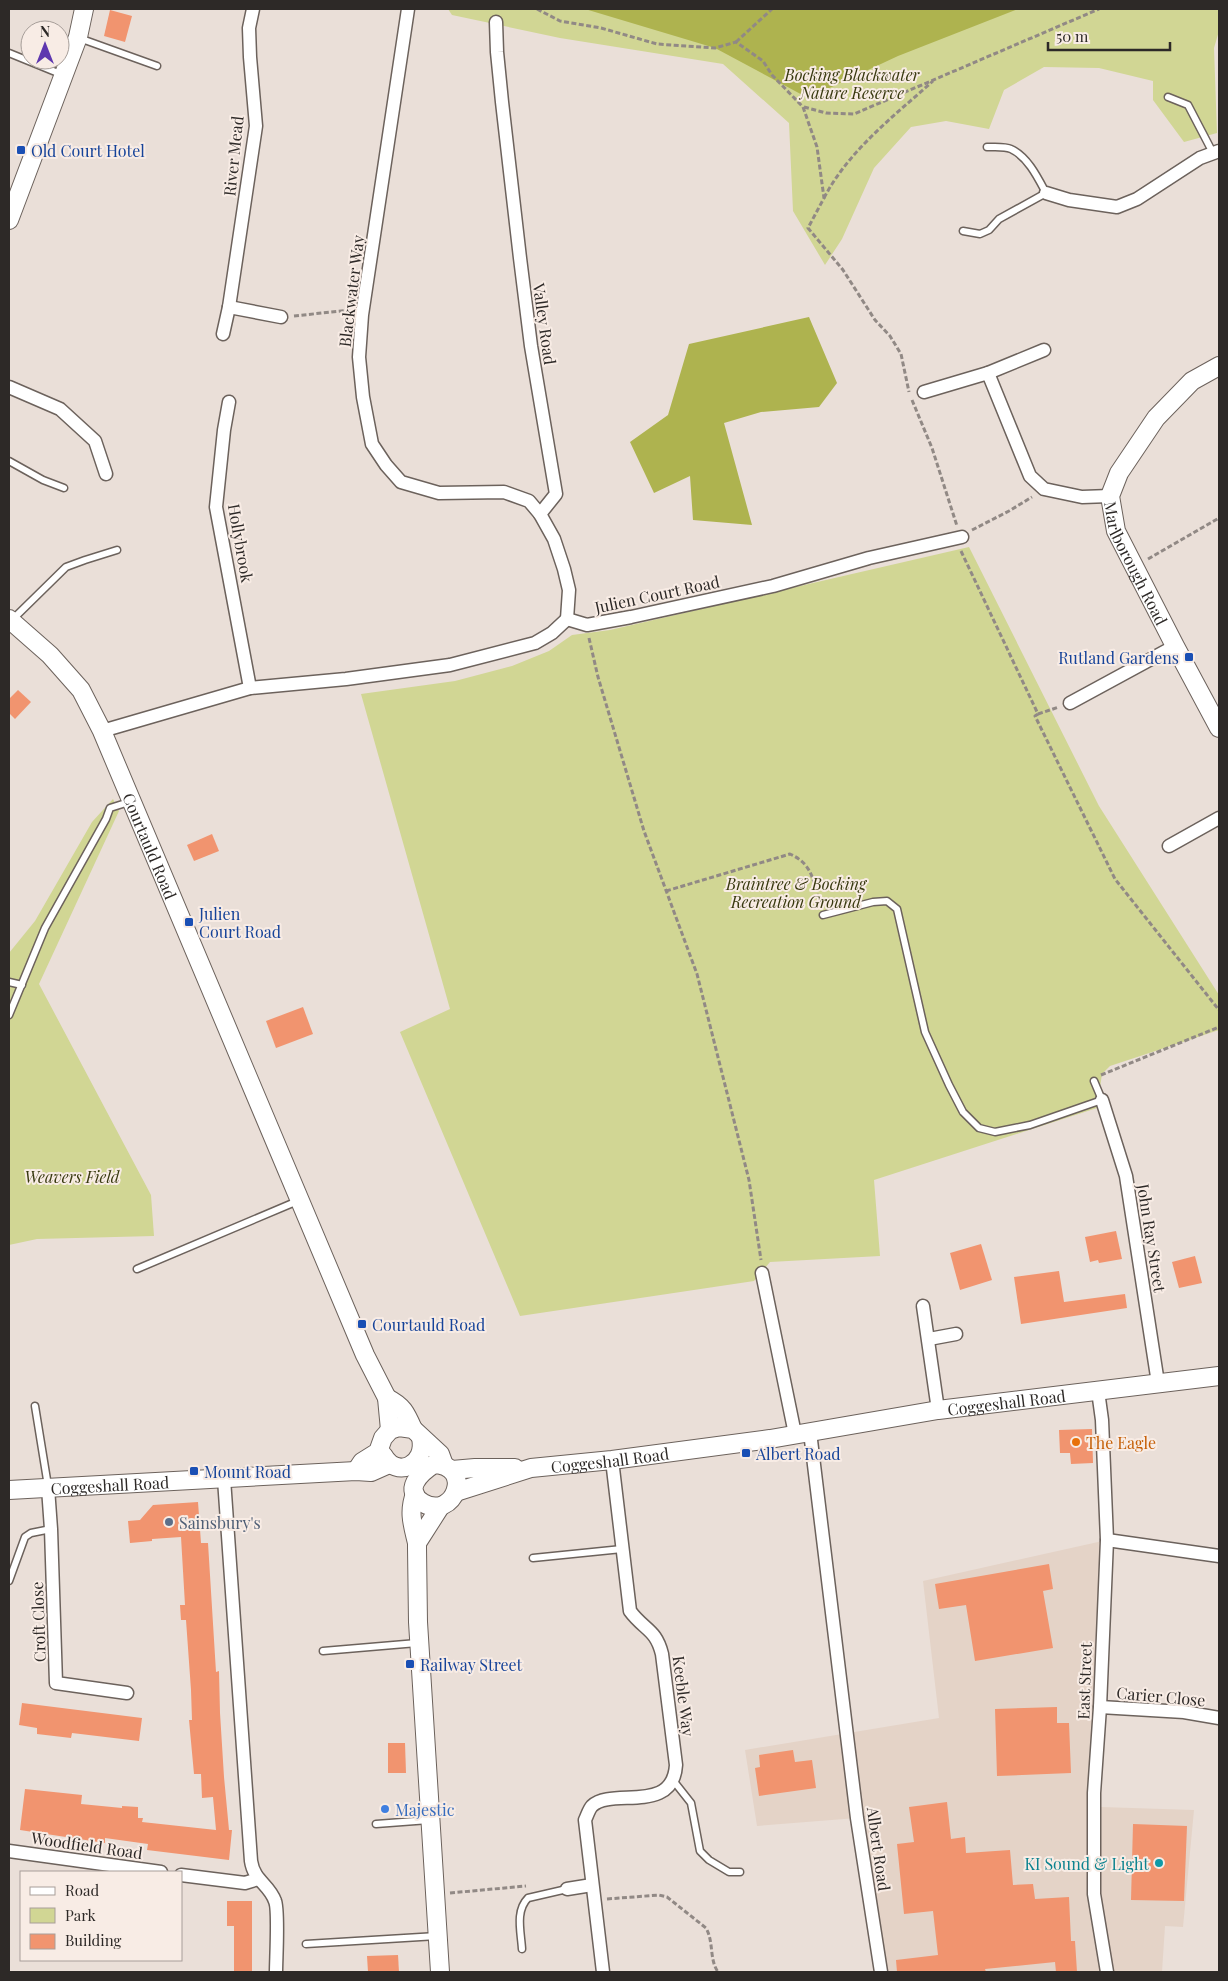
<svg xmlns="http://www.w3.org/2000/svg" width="1228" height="1981" viewBox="0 0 1228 1981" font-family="'Playfair Display',serif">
<rect width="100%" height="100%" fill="#eadfd8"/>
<path fill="#e4d3c7" d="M1107,1540L1103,1605L1101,1807L1194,1810L1183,1927L1165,1926L1162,1972H876L857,1818L757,1826L745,1750L939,1718L923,1581Z"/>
<g fill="#d1d694">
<path d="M448,9H1219V31L1214,48L1217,133L1184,142L1153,100V81L1099,68L1044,67L1004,90L989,129L946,121L911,127L874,168L842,239L825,265L793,211L789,123L723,64L560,38L452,15Z"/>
<path d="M969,547L1099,806L1219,995V1030L1110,1066L1102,1074L1097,1108L874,1180L880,1256L770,1262L754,1281L520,1316L400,1032L450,1009L361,694L455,681L512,666L549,651L572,635L610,630Z"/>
<path d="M113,799L119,811L39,984L151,1195L154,1236L37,1239L9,1245V953L35,921L92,822Z"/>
</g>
<g fill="#aeb34f">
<path d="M585,9H1018L898,56L808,98L715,48Z"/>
<path d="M809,317L837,383L819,407L761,412L724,423L752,525L693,520L690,476L654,493L630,442L668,415L689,344Z"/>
</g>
<g fill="#f1946f">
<path d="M110,10L132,16L125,42L104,36Z"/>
<path d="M18,690L31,702L15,719L9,713V699Z"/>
<path d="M212,834L219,851L194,861L187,845Z"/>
<path d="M303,1007L313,1034L276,1048L266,1021Z"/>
<path d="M1116,1231L1122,1259L1099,1263L1098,1260L1090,1262L1085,1237Z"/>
<path d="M981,1244L992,1280L960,1290L950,1253Z"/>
<path d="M1195,1256L1202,1283L1179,1288L1172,1262Z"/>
<path d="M1059,1271L1064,1302L1125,1294L1127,1308L1021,1324L1014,1277Z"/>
<path d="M1092,1429L1093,1463L1071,1464L1070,1453H1060L1059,1430Z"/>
<path d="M198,1502L201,1543H208L216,1672L219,1671L220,1713L224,1777L229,1830H232L229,1860L147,1850L148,1844L105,1838V1843L20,1830L25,1789L82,1795L81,1804L122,1808V1806L138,1807V1818H143L142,1822L216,1830L213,1797L202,1798L201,1774H194L189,1720H192L191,1690L186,1620H181L180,1605H185L181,1537L152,1539V1541L130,1543L128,1521L140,1520L153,1505Z"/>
<path d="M1049,1564L1053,1589L1043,1591L1053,1648L975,1661L966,1605L939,1609L935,1584Z"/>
<path d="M22,1703L142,1718L139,1741L72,1733L71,1738L37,1734V1728L19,1725Z"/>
<path d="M1057,1707V1723H1069L1071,1773L997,1776L995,1709Z"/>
<path d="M388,1743H405L406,1773H388Z"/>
<path d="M793,1750L795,1762L812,1760L816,1788L759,1796L755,1768L760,1767L759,1755Z"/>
<path d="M947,1802L951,1839L965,1837L966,1853L1010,1850L1013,1885L1033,1884L1035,1899L1069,1897L1071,1941H1075L1077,1972H1056L1055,1962L985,1969L986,1972H897L896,1960L938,1955L933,1911L904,1914L897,1844L914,1842L909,1807Z"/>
<path d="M1133,1824L1187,1826L1184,1901L1131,1900Z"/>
<path d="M227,1901H252V1972H234V1926H227Z"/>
<path d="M398,1955L399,1972H368L367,1956Z"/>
</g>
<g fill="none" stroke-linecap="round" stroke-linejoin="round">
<g stroke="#6c625c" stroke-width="9">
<g id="lane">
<path d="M79,38L157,66"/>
<path d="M9,53L63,75"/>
<path d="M1168,97L1188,105L1213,153"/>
<path d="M963,231L980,234L989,230L999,219L1046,193C1038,178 1028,157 1011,149C1005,146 994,147 987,147"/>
<path d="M9,461L43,480L64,488"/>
<path d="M12,620L66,567L85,560L117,550"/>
<path d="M823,915L873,902L887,901L897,909L925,1032L949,1085L963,1112L979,1128L995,1132L1030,1125L1102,1100L1094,1081"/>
<path d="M9,982L22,985"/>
<path d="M9,1015L45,928L106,819L110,808L129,802"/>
<path d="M137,1269L300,1200"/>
<path d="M35,1406L48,1486"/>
<path d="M533,1558L622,1549"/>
<path d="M9,1581L25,1537L31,1533L51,1529"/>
<path d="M323,1651L417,1643"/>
<path d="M672,1779L691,1803L700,1851L709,1860L729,1872H740"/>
<path d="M376,1824L429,1820"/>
<path d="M306,1944L437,1936"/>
<path d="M522,1949C521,1932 515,1911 528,1898L567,1889"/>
</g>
</g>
<g stroke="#6c625c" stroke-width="15">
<g id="street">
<path d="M408,9L362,315L359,357L363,397L372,444L386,465L401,482L439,493L504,492L529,501L540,514L554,539L564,569L569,590L567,619"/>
<path d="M496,22L497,52L502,102L520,258L531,346L556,494L540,514"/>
<path d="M1046,193L1069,200L1117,207L1137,199L1200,158L1219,151"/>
<path d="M229,307L281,317"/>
<path d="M223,334L229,307L256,126L250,57L249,28L253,9"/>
<path d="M988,373L1044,350"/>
<path d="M9,387L60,409L95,441L106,474"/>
<path d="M924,392L988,373L1030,476L1044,489L1082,497L1110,496"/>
<path d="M229,402L224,430L216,507L250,688"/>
<path d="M567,619L587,625L631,617L773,586L869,558L962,537"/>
<path d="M1070,703L1175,646"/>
<path d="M102,731L250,688L346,679L450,665L535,643L552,633L567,619"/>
<path d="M1169,846L1219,818"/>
<path d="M1102,1100L1126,1176L1158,1383"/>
<path d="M762,1273L795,1434"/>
<path d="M923,1306L938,1410"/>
<path d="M929,1339L956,1334"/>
<path d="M1098,1391L1102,1420L1107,1540L1100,1707L1094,1793V1894L1107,1972"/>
<path d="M810,1432L857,1818L881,1972"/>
<path d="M224,1479L251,1861C254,1881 269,1884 275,1901C279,1910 276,1959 276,1972"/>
<path d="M48,1488L51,1529L56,1683L127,1693"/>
<path d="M1107,1540L1219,1556"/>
<path d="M1100,1707L1184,1712L1219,1718"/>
<path d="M9,1851L161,1872"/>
<path d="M181,1875L245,1883L258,1879"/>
<path d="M567,1889L592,1885"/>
<path d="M603,1972L585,1820C587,1816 589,1809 592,1806C612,1787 673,1815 676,1765L662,1654C656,1629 644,1630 630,1611L612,1460"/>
</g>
</g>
<g stroke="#6c625c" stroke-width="20">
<g id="secondary">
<path d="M9,220L78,37L84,9"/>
<path id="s1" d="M1219,366L1192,381L1156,418L1119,473L1110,496L1116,531L1175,646L1219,728"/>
<path id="s2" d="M9,619L50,655L81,690L102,731L365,1355L387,1398L390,1430"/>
<path d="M387,1398C403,1406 406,1413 413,1429"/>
<path d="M383,1455C397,1480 427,1464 421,1438"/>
<path d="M434,1464C475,1466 454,1521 423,1503C402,1490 420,1473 434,1464Z"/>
<path d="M452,1470L475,1468H515"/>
<path d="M356,1471L362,1462L378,1452L383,1438L390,1430L399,1427L413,1429L440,1454L444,1465"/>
<path id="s3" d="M9,1490L356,1471L371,1472L389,1464"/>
<path id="s4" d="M456,1492L531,1468L612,1460L770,1439L938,1410L1219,1376"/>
<path d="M415,1494C408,1512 413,1526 417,1543"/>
<path d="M440,1507L417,1543V1548L418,1622L440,1972"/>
</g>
</g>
<g stroke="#918985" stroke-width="3" stroke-dasharray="5 2.5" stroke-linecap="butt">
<path d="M537,9L560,21L601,28L657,44L715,48L736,42L763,61L772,75L803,107L817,147L824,198L808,228L843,270L875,320L890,336L901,354L909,392"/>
<path d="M736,42L772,9"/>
<path d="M804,107L826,113L854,114L1099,9"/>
<path d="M824,198C849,150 893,117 933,81"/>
<path d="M294,316L350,310"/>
<path d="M912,400L932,448L957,526"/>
<path d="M972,530L1009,511L1032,497"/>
<path d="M961,551L1038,714L1035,716L1115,879L1219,1010"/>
<path d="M1148,559L1219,518"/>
<path d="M589,638L598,677L644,831L697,974L749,1180L761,1260"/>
<path d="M1038,714L1059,707"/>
<path d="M666,891L790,854C814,865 813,882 820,905"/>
<path d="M1101,1075L1219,1027"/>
<path d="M450,1893L526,1886"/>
<path d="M607,1899L659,1895L667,1897L706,1928C714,1942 709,1959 718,1972"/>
</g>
<use href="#lane" stroke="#fff" stroke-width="6"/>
<use href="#street" stroke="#fff" stroke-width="12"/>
<use href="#secondary" stroke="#fff" stroke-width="18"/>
</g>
<g fill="#1a4fb4" stroke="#f8ece5" stroke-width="2">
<rect x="16" y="145" width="10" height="10" rx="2.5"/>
<rect x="1184" y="652" width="10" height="10" rx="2.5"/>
<rect x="184" y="917" width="10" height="10" rx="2.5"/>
<rect x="357" y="1319" width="10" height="10" rx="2.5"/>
<rect x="741" y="1448" width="10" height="10" rx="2.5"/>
<rect x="189" y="1466" width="10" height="10" rx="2.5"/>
<rect x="405" y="1659" width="10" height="10" rx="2.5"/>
</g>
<circle fill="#e8710a" stroke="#f8ece5" stroke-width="2" cx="1076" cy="1442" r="5"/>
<circle fill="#5c6f8a" stroke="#f8ece5" stroke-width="2" cx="169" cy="1522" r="5"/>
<circle fill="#3f7fe0" stroke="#f8ece5" stroke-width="2" cx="385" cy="1809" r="5"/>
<circle fill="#0f9aa8" stroke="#f8ece5" stroke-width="2" cx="1159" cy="1863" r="5"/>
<g text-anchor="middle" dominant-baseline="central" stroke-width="4" stroke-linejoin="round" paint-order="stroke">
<g font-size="16" font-style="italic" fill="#38390f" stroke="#f8ece5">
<text x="852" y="74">Bocking Blackwater<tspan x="852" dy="18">Nature Reserve</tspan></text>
<text x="796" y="883">Braintree &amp; Bocking<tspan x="796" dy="18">Recreation Ground</tspan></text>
<text x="72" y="1176">Weavers Field</text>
</g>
<g font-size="16" fill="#164399" stroke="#f8ece5" text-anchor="start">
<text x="31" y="150">Old Court Hotel</text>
<text x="1179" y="657" text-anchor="end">Rutland Gardens</text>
<text x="199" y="913">Julien<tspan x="199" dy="18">Court Road</tspan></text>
<text x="372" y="1324">Courtauld Road</text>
<text x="756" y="1453">Albert Road</text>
<text x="204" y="1471">Mount Road</text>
<text x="420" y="1664">Railway Street</text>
</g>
<g font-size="16" fill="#2d2927" stroke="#f8ece5">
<text transform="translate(233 156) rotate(-84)">River Mead</text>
<text transform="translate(351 291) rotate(-83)">Blackwater Way</text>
<text transform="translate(545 324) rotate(82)">Valley Road</text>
<text transform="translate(241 543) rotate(80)">Hollybrook</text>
<text stroke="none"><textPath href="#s1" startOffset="246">Marlborough Road</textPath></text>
<text transform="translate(657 594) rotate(-12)">Julien Court Road</text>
<text stroke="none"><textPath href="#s2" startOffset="272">Courtauld Road</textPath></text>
<text transform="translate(1152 1238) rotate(81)">John Ray Street</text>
<text stroke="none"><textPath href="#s4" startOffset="559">Coggeshall Road</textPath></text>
<text stroke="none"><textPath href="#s4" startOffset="158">Coggeshall Road</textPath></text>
<text stroke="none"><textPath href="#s3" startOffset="101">Coggeshall Road</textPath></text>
<text transform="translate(38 1622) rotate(-92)">Croft Close</text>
<text transform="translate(1084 1681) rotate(-88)">East Street</text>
<text transform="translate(684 1696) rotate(83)">Keeble Way</text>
<text transform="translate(1161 1696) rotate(5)">Carier Close</text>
<text transform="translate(87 1845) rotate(8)">Woodfield Road</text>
<text transform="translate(879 1849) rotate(82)">Albert Road</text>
</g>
<g font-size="16" fill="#c56008" stroke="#f8ece5" text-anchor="start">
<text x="1086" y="1442">The Eagle</text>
</g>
<g font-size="16" fill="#4e5e75" stroke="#f8ece5" text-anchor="start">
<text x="179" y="1522">Sainsbury's</text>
</g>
<g font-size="16" fill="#366cbe" stroke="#f8ece5" text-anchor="start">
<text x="395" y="1809">Majestic</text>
</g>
<g font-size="16" fill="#0d838f" stroke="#f8ece5" text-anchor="end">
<text x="1149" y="1863">KI Sound &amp; Light</text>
</g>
</g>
<rect width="1228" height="1981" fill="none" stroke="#2d2927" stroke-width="20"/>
<rect x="20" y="1871" width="162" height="90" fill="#f8ece5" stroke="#a79e99"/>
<rect x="30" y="1887" width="25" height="8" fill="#ffffff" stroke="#a79e99"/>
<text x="65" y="1896" font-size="15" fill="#2d2927">Road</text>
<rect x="30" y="1908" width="25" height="15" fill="#d1d694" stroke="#a79e99"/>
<text x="65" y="1921" font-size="15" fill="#2d2927">Park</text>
<rect x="30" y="1934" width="25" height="15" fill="#f1946f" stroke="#a79e99"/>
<text x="65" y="1946" font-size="15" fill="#2d2927">Building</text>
<g transform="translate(45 45)"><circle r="24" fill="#f8ece5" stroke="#a79e99"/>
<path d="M0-4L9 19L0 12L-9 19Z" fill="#5e37af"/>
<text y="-8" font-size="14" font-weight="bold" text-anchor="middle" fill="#2d2927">N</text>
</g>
<path d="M1048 42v8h122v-8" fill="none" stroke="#2d2927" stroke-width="2.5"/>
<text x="1056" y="42" font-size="15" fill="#2d2927" stroke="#f8ece5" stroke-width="4" paint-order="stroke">50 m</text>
</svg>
